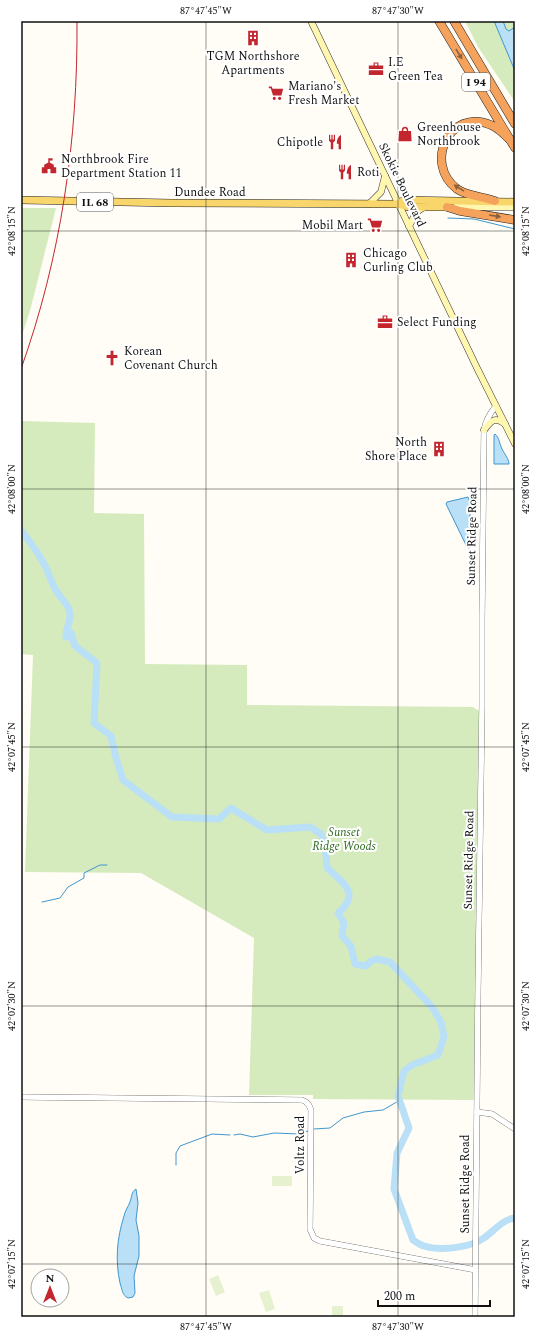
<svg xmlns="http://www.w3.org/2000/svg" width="536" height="1338" viewBox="0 0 536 1338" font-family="Spectral,serif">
<rect width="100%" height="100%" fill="#fffdf5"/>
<g fill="#d5ebbd">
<path d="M465,21H515V102L478,47Z"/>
<path d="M21,208H56L30,311L21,338Z"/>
<path d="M21,421L95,423L94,513L144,514L145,664L247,665V705L473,707L479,711L474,1100L313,1099V1095H249L254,938L141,873L25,872L33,655L21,654Z"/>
</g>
<g fill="#e6f2cf">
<rect x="272" y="1176" width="20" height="10"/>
<path d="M218,1275L225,1292L216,1296L209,1279Z"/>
<path d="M269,1290L275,1309L266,1312L259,1293Z"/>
<rect x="332" y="1306" width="11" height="11"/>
</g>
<g fill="#b9e0f7" stroke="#3f96cf">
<path d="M494,21H503L506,29L509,31L515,27V71Z"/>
<path d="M495,434C500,439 499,443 502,449C505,455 509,459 509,464H494V435Z"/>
<path d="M468,497L470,502V545L469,548L467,547L446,504L447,502Z"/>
<path d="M136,1189L138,1203L136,1220L139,1236V1256L134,1276L135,1293L133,1297L128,1298C122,1295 122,1289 120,1283C115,1260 117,1238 124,1216C125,1211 128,1207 130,1202C132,1197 131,1192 136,1189Z"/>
</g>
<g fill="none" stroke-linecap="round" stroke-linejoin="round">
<g stroke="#3f96cf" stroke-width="1">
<path d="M448,218L474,219L515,229"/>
<path d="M42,902L60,898L68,887L84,878V873L100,865H107"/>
<path d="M314,1129L330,1128L343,1118L364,1112L383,1110L400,1100"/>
<path d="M234,1135L240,1134L253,1137L274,1133L299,1134L308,1131"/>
<path d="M176,1165V1153L180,1146L212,1134L230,1135"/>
</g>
<path stroke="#b9e0f7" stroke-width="7" d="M21,530C29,541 38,552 44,564C49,573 51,583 57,592C61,599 69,604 70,613C71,622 65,630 66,637H69L71,633L75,646L97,663L94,723L111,736L116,758L123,780L172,817L219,819L231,808L267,830L310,827L321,834L325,845L327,868C344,883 361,894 338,913L344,923L342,936L351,946L355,964L366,966L371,961L377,959L390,962L432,1007L441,1022L444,1037L438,1055L412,1065L404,1071L398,1096L409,1128L397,1153L394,1189L413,1240C416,1242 420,1245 424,1246C440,1251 470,1248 484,1238C494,1231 503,1219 515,1218"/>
<g stroke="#444" stroke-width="6">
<g id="tertiary">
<path d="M21,1097L302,1100C308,1102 309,1105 311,1110L310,1229L314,1238L320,1241L476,1270"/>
<path d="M477,1112L492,1114L515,1129"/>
<path d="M475,1317L478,990L482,705V617L484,430C486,420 489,414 496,406"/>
</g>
</g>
<g stroke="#333" stroke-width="7">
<g id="secondary">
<path d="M311,21L477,368L515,444"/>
<path d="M369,204L381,192L385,176"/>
<path d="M455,207H515"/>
<path d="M409,226C414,218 415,211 423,208"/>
<path d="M484,430C491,421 494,416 505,424"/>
</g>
</g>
<g stroke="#222" stroke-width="8">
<g id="primary">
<path d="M21,200L172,203L398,204L408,207H447"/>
<path d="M398,204L404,200L515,202"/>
</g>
</g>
<g stroke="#222" stroke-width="9">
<g id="motorway">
<path d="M439,21L515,148"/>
<path d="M454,21L515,124"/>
<path d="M495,201C484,197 467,196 457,189C423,163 450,107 491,125C499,128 506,136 512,142"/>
<path d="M447,207L460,211L515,220"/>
</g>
</g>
<use href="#tertiary" stroke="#fff" stroke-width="5.5"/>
<use href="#secondary" stroke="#fff6b0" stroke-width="6"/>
<use href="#primary" stroke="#f9d66b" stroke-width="7"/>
<use href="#motorway" stroke="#f5a25d" stroke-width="8"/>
<path stroke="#c4262e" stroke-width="1" d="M21,369C61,257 78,140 77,21"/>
</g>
<defs><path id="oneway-solid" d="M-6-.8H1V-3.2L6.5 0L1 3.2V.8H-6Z"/></defs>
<g fill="#8e613b">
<use href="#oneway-solid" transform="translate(459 54) rotate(59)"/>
<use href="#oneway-solid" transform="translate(459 188) rotate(-148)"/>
<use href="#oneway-solid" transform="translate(495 216) rotate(9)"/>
</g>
<path fill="none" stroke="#111" stroke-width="1" stroke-opacity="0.45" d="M206,21V1317M398,21V1317M21,231H515M21,489H515M21,747H515M21,1006H515M21,1264H515"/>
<defs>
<g id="building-bare" transform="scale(1.2)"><path d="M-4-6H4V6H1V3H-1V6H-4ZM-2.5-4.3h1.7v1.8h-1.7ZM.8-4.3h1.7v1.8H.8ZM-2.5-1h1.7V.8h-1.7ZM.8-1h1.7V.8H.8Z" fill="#c4262e" stroke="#fff" stroke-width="2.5" paint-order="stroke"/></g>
<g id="office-bare" transform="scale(1.2)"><path d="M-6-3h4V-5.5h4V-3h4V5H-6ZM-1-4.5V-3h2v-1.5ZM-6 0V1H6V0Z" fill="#c4262e" stroke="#fff" stroke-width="2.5" paint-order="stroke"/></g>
<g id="supermarket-bare" transform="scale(1.2)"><path d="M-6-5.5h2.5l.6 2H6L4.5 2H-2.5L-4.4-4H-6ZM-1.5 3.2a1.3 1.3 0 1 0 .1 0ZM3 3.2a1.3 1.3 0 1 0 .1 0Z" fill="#c4262e" stroke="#fff" stroke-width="2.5" paint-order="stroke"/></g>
<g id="shop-bare" transform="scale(1.2)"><path d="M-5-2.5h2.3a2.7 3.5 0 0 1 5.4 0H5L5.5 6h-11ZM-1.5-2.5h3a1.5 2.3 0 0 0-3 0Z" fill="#c4262e" stroke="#fff" stroke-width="2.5" paint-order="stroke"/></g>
<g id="restaurant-bare" transform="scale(1.2)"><path d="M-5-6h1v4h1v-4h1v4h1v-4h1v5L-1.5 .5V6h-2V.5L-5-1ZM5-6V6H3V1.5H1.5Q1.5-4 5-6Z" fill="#c4262e" stroke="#fff" stroke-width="2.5" paint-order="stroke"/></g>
<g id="civic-bare" transform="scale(1.2)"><path d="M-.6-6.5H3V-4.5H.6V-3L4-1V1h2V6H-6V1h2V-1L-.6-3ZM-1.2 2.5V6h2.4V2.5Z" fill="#c4262e" stroke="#fff" stroke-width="2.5" paint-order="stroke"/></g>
<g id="church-bare" transform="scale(1.2)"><path d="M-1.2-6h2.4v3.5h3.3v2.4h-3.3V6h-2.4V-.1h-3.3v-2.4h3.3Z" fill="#c4262e" stroke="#fff" stroke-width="2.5" paint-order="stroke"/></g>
</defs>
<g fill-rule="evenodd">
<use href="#building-bare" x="253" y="38"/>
<use href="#office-bare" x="376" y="69"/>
<use href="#supermarket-bare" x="276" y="93"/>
<use href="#shop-bare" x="405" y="134"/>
<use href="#restaurant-bare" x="335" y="142"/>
<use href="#civic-bare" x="49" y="166"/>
<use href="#restaurant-bare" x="345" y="172"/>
<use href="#supermarket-bare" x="375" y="225"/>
<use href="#building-bare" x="351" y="260"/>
<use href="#office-bare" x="385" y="322"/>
<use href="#church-bare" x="112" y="358"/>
<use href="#building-bare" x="439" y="449"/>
</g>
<g text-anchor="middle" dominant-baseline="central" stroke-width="4" stroke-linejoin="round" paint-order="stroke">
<g fill="#fff" stroke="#585858" stroke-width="1">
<rect x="462" y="73" width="28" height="18" rx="3"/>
<rect x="77" y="193" width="36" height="18" rx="3"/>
</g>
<g font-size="11" font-weight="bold" fill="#111">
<text x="476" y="82">I 94</text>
<text x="95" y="202">IL 68</text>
</g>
<g font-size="12" fill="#111" stroke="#fff" text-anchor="start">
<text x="253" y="56" text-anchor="middle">TGM Northshore<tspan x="253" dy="14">Apartments</tspan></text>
<text x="388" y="62">I.E<tspan x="388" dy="14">Green Tea</tspan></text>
<text x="288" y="86">Mariano's<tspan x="288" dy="14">Fresh Market</tspan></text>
<text x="417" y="127">Greenhouse<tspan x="417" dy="14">Northbrook</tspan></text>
<text x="323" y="142" text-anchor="end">Chipotle</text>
<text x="61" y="159">Northbrook Fire<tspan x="61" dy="14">Department Station 11</tspan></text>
<text x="357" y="172">Roti</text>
<text x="363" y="225" text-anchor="end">Mobil Mart</text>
<text x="363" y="253">Chicago<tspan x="363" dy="14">Curling Club</tspan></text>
<text x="397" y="322">Select Funding</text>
<text x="124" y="351">Korean<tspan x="124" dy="14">Covenant Church</tspan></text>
<text x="427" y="442" text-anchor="end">North<tspan x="427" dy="14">Shore Place</tspan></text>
</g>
<g font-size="12" fill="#111" stroke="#fff">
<text transform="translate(402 185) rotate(64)">Skokie Boulevard</text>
<text x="210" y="192">Dundee Road</text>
<text transform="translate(472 536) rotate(-89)">Sunset Ridge Road</text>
<text transform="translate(469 860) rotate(-89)">Sunset Ridge Road</text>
<text transform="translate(300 1145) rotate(-90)">Voltz Road</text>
<text transform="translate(465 1184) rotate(-90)">Sunset Ridge Road</text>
</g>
<g font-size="12" font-style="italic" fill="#2f6b1f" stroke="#fff">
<text x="344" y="832">Sunset<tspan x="344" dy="14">Ridge Woods</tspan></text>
</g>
</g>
<rect width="536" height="1338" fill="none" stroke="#ffffff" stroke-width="44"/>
<g transform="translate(50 1288)"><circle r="19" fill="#ffffff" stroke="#a0a0a0"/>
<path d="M0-3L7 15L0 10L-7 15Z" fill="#c4262e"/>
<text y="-6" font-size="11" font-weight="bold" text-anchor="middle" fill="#111111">N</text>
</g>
<path d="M378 1300v6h112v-6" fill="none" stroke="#111111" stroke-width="2"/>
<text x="384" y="1300" font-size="12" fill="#111111" stroke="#ffffff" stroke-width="3" paint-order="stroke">200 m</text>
<rect x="22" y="22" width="492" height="1294" fill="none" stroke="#111" stroke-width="1.5"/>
<g font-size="10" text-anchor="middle" fill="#111">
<text x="206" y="14">87°47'45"W</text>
<text x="398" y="14">87°47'30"W</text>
<text transform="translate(11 231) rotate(-90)" y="4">42°08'15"N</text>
<text transform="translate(525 231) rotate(-90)" y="4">42°08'15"N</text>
<text transform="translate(11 489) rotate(-90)" y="4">42°08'00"N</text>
<text transform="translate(525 489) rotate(-90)" y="4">42°08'00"N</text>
<text transform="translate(11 747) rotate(-90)" y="4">42°07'45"N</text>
<text transform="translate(525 747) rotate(-90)" y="4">42°07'45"N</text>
<text transform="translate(11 1006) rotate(-90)" y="4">42°07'30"N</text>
<text transform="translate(525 1006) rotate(-90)" y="4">42°07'30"N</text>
<text transform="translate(11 1264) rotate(-90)" y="4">42°07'15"N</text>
<text transform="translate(525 1264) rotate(-90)" y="4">42°07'15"N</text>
<text x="206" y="1330">87°47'45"W</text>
<text x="398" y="1330">87°47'30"W</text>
</g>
</svg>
